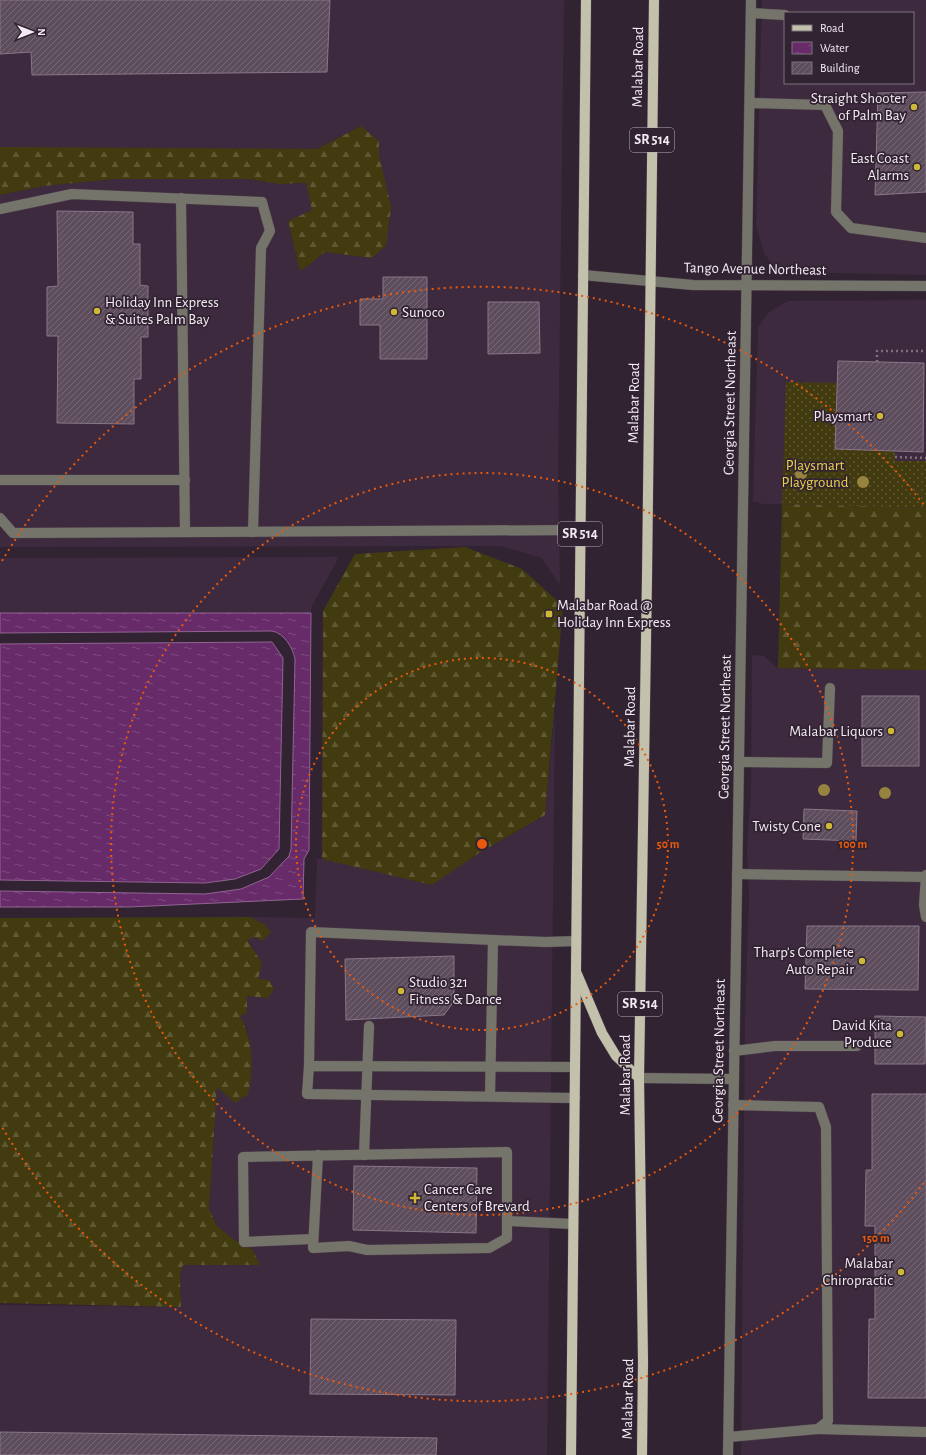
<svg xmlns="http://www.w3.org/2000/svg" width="926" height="1455" viewBox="0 0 926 1455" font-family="'Alegreya Sans',sans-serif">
<defs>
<pattern id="grass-dots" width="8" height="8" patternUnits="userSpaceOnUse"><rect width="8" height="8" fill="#433b10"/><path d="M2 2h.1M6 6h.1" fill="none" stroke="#5f5833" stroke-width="1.8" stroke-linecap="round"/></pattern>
<pattern id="forest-firs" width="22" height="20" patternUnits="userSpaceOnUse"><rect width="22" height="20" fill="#433b10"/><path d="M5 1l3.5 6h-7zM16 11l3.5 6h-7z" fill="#5f5833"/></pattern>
<pattern id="water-ripples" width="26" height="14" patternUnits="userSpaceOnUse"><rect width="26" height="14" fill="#672b6a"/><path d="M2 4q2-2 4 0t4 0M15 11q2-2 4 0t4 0" fill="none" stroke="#7d4a80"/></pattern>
<pattern id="building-hatch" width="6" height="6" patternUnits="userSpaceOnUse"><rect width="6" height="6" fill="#5d4d5d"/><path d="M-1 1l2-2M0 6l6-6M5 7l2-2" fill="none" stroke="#756775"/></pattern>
</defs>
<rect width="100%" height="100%" fill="#312331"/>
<g fill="#3d2a3e" fill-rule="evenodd">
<path d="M0,0H564L558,475L560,585L542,558L500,546L0,547V195L44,186L115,179H250L279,184L306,183L312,210L288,221L298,264L302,270L325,252L371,258L379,155V141L361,126L317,149L0,153Z"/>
<path d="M762,0H926V275L786,272L774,267L764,253L756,226ZM785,13H913V83H785Z"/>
<path d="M926,300V508L763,504L753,501L758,327L769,312L788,301Z"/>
<path d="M339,557L312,606L311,613H0V558Z"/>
<path d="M752,655L764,656L778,668L926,670V1455H741L745,1018L749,899L747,849L751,792Z"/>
<path d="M555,710L547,1455H0V1305L181,1307L180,1275L183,1265H208L253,1250L233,1239L217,1226L209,1210L217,1087L251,1081V1058L247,1028L239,1016L247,996L268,998L257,979L262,963L247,939L255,937L264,924L250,917L315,918L317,859H322L431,884L479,853L545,815Z"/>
</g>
<path fill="url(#grass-dots)" d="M786,382L838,383L835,449L895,451V461H926V508L782,504Z"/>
<g fill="url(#forest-firs)">
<path d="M361,126L379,141V155L391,207L386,246L371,258L325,252L301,271L298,264L288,221L312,210L306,183L279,184L250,179H115L44,186L0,195V147L317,149Z"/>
<path d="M782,504L926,508V670L778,668Z"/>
<path d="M465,547L522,569L563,606L545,815L479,853L432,885L322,859L323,611L355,554Z"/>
<path d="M250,917L264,924L271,932L262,941L255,937L247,940L262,963L258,979L269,980L274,989L268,998L247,996V1013L240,1016C253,1038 254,1069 248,1094L235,1103L217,1087L209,1209L217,1226L233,1239L253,1250L260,1265H183L180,1275L181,1307L0,1303V918Z"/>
</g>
<g fill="url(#water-ripples)" stroke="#916493">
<path d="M0,613H311L309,850L304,859L303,899L129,907H0V891L205,894L241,889L269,877L289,856L291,849L295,659C293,648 284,633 272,631L0,633Z"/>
<path d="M272,642L283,658L279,849L261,869L235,879L205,883L0,880V644Z"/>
</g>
<g fill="url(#building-hatch)" stroke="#878">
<path d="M0,0H330L327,72L32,75L31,52L0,54Z"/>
<path d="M926,92V192L875,195L878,93Z"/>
<path d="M57,211L133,212V244H140V285L148,286V337H141V379H134V424L57,423L58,336H47V287L58,286Z"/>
<path d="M383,277H427V359H380V325H360V299H383Z"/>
<path d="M488,302H539L540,353L488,354Z"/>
<path d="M838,361L924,363L923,452L835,449Z"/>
<rect x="862" y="696" width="57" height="70"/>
<path d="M804,809L857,811L856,841L803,839Z"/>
<path d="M807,926H919L918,990L805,989Z"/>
<path d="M454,956V1001L444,1015L346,1020L345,959Z"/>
<path d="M875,1016L926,1017L925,1064H875Z"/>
<path d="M872,1094H926V1398H868L869,1319H875V1226H865L866,1170H872Z"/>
<path d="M354,1166L477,1168L476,1233L353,1230Z"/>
<path d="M311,1319L456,1320L455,1395L310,1394Z"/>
<path d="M0,1432L437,1438L436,1455H0Z"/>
</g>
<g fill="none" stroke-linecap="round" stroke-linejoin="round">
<g stroke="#4c3f4c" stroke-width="11">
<g id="minor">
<path d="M751,13L785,15"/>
<path d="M750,103L825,105L838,131L836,212L851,228L926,238"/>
<path d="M181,198L185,532"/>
<path d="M0,209L72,194L262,202L270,231L261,248L253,532"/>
<path d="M583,275L693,285L926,286"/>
<path d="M0,480H185"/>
<path d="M0,518L13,533L580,530"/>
<path d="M739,762L827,763L830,688"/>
<path d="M737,874L926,877"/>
<path d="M926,875L924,905L926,917"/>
<path d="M734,1051L775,1046H857"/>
<path d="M309,1066L311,932L493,940"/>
<path d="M639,1078L734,1079"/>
<path d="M490,1096L493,940L546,942L576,941"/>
<path d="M575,1098L307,1094L309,1066L575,1067"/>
<path d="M364,1155L369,1026"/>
<path d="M507,1221L573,1224"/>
<path d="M313,1239L244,1242L243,1157L507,1152V1238L489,1248L367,1250L349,1246L313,1248L318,1155"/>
<path d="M818,1429L926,1432"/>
<path d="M729,1437L818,1429L828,1421L826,1127L819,1107L733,1105"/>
<path d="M728,1455L751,0"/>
</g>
</g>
<g stroke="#4c3f4c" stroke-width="11">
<g id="major">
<path d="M577,974L602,1033L616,1056L639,1078"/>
<path d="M571,1455L586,0"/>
<path d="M642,1455L643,1361L639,1078L647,577L654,0"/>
</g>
</g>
<g stroke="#7e717e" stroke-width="2.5" stroke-dasharray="2 3" stroke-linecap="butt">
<path d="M877,362V351H926"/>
<path d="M895,457L926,458"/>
</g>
<use href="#minor" stroke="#75746a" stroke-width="10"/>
<use href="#major" stroke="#c3c0ac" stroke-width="10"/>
</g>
<g fill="#96833f">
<circle cx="801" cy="474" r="6"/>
<circle cx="863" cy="482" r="6"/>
<circle cx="824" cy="790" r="6"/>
<circle cx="885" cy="793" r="6"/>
</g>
<g fill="none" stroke="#e8590c" stroke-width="2" stroke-dasharray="2 4">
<circle cx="482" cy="844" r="186"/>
<circle cx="482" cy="844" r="371"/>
<path d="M924 1183A557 557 0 0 1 2 1127M2 561A557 557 0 0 1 924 505"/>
</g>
<g fill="#ceb837" stroke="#312331" stroke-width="1.5">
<circle cx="914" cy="107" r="4"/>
<circle cx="917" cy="167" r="4"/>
<circle cx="97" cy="311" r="4"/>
<circle cx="394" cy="312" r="4"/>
<circle cx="880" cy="416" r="4"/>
<rect x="545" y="610" width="8" height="8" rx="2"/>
<circle cx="891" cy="731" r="4"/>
<circle cx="829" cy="826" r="4"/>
<circle cx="862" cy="961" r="4"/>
<circle cx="401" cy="991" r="4"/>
<circle cx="900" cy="1034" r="4"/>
<path d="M413 1192h4v4h4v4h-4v4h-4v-4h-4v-4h4z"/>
<circle cx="901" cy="1272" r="4"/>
</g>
<g text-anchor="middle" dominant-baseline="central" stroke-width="3.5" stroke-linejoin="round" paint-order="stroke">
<g fill="#312331" stroke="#baaeba" stroke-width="1">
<rect x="630" y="128" width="44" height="24" rx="3"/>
<rect x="558" y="522" width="44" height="24" rx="3"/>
<rect x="618" y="992" width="44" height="24" rx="3"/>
</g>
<g font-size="14" font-weight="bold" fill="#f4eaf4">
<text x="652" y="140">SR 514</text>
<text x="580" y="534">SR 514</text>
<text x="640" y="1004">SR 514</text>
</g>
<g font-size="15" fill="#f4eaf4" stroke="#312331">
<text transform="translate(638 67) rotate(-89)">Malabar Road</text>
<text transform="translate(755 269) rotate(1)">Tango Avenue Northeast</text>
<text transform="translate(634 403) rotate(-89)">Malabar Road</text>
<text transform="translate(730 403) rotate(-89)">Georgia Street Northeast</text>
<text transform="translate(630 727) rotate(-89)">Malabar Road</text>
<text transform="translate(725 727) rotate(-89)">Georgia Street Northeast</text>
<text transform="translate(719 1051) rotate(-89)">Georgia Street Northeast</text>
<text transform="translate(625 1075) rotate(-90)">Malabar Road</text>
<text transform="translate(628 1399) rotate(-89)">Malabar Road</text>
</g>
<g font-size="15" fill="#f4eaf4" stroke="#312331" text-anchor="end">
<text x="906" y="98">Straight Shooter<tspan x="906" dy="17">of Palm Bay</tspan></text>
<text x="909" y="158">East Coast<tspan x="909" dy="17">Alarms</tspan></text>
<text x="105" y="302" text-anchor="start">Holiday Inn Express<tspan x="105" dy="17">&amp; Suites Palm Bay</tspan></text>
<text x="402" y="312" text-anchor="start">Sunoco</text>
<text x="872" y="416">Playsmart</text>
<text x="557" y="605" text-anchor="start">Malabar Road @<tspan x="557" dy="17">Holiday Inn Express</tspan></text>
<text x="883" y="731">Malabar Liquors</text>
<text x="821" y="826">Twisty Cone</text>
<text x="854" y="952">Tharp's Complete<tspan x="854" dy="17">Auto Repair</tspan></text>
<text x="409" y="982" text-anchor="start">Studio 321<tspan x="409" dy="17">Fitness &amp; Dance</tspan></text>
<text x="892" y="1025">David Kita<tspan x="892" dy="17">Produce</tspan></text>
<text x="424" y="1189" text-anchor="start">Cancer Care<tspan x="424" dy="17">Centers of Brevard</tspan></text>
<text x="893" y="1263">Malabar<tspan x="893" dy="17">Chiropractic</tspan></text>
</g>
<g font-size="15" fill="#e9d14b" stroke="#312331">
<text x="815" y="465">Playsmart<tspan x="815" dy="17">Playground</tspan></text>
</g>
</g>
<circle cx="482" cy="844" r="6" fill="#e8590c" stroke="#312331" stroke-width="2"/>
<g font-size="12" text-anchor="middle" font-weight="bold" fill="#e8590c" stroke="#312331" stroke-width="3.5" stroke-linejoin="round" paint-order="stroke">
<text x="668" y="848">50 m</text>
<text x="853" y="848">100 m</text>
<text x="876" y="1242">150 m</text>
</g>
<rect x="784" y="12" width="130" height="72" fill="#312331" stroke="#7f737f"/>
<rect x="792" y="25" width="20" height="6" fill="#c3c0ac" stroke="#7f737f"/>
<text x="820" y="32" font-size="12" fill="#f4eaf4">Road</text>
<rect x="792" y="42" width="20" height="12" fill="url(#water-ripples)" stroke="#7f737f"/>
<text x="820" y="52" font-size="12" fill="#f4eaf4">Water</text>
<rect x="792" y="62" width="20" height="12" fill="url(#building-hatch)" stroke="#7f737f"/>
<text x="820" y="72" font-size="12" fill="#f4eaf4">Building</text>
<g transform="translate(32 32) rotate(90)" stroke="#312331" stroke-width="3" paint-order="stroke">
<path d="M0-3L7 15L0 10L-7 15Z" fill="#f4eaf4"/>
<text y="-6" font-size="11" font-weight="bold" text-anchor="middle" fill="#f4eaf4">N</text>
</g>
</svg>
